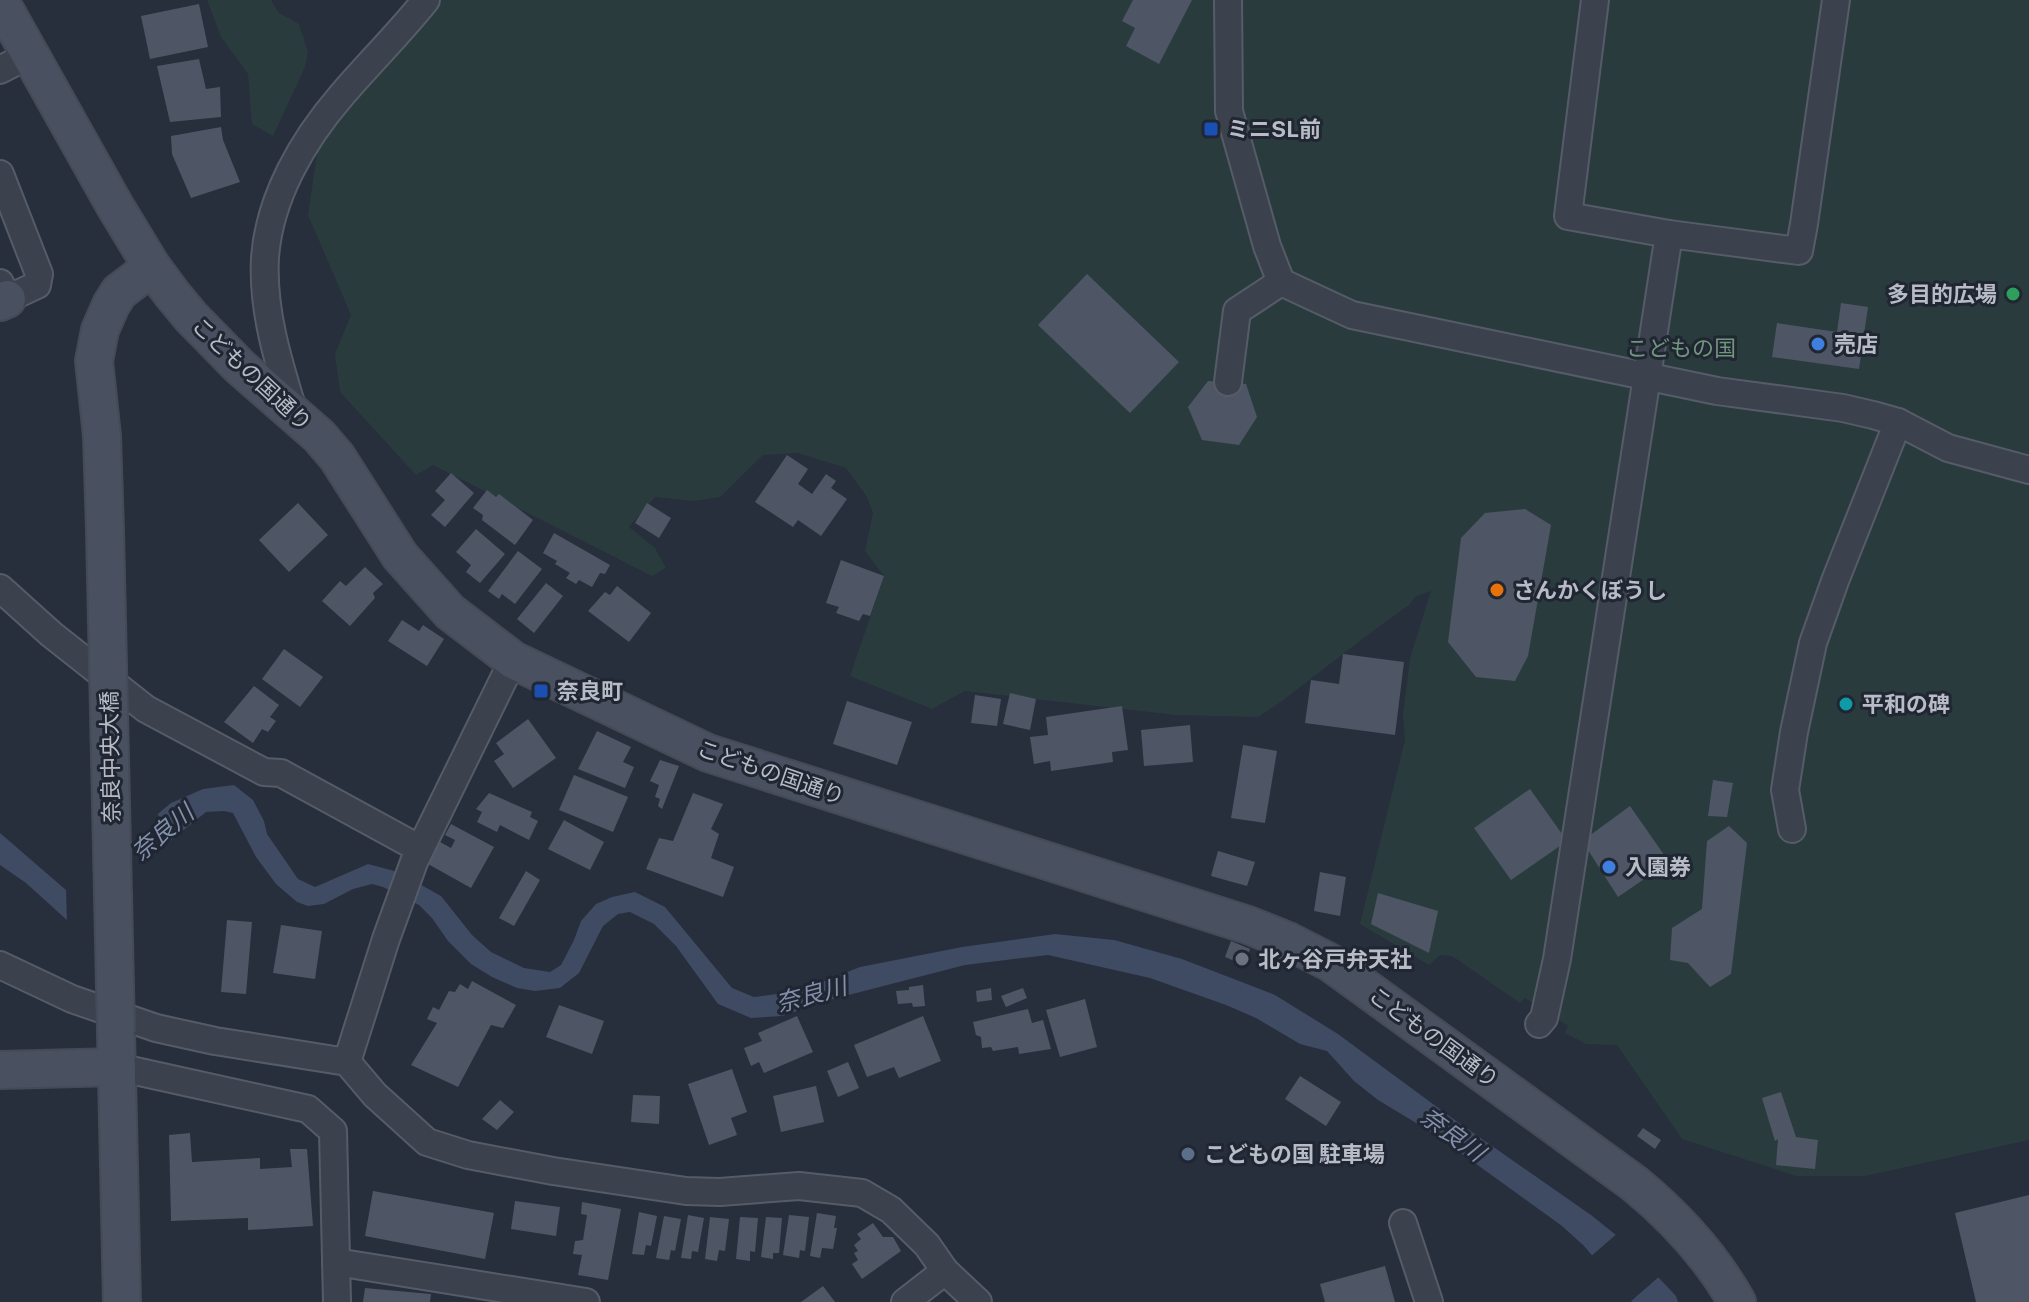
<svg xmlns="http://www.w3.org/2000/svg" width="2029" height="1302" viewBox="0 0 2029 1302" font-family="'Public Sans','Noto Sans JP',sans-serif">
<rect width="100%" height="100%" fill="#272e3c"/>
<g fill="#2a3b3e">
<path d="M207,0H271L279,13L299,24L308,52L305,67L273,136L252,124L248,74L221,37Z"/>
<path d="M433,0H2029V1140L1865,1176H1796L1682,1139L1617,1045L1586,1044L1565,1033L1568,1026L1525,998L1520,1003L1452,956L1440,955L1429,965L1360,924L1405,740L1403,715L1410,658L1431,591L1416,596L1409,605L1365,637L1282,701L1258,717L1176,715L965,691L932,709L850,676L884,576L865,551L873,513L867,497L846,468L798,453L763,455L720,497L694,501L655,497L629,527L655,548L666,568L652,576L433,465L416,475L340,392L335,354L351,315L308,215L318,147L366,89Z"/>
</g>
<path fill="#3f4b63" d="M234,785L253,800L264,821L267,834L298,879L315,887L368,864L398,872L441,896L472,935L491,952L524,968L550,972L561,965L574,940L581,921L596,904L612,897L635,892L665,907L732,988L754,997L799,991L860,967L962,947L1055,934L1114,940L1182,959L1275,995L1338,1034L1452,1118L1591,1215L1626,1243L1676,1296L1678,1302H1632L1584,1246L1562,1226L1436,1135L1378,1100L1354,1081L1327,1051L1300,1044L1256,1018L1226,1005L1150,978L1048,955L965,965L833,999L782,1016L751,1018L718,1004L676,946L654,924L630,912L618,914L603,926L579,973L560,988L535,991L517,988L492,977L471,964L448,941L432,918L419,905L383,887L372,884L353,889L324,904L308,906L297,902L276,884L256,857L233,813L224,811L206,812L69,922L26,883L0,865V833L66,890L171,803L203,789Z"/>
<g fill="#272e3c">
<path d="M158,808L159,855L77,923L67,926L66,884Z"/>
<path d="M1619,1232L1661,1275L1630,1302H1627L1589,1258Z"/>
</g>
<g fill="#4e5665">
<path d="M1133,0H1192L1159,64L1126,46L1135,28L1122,21Z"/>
<path d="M199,4L208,47L150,59L141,16Z"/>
<path d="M199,59L206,89L220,87L221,117L170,122L157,66Z"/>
<path d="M221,127L223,140L240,182L191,198L172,154L171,136Z"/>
<path d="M1087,274L1179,362L1130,413L1038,325Z"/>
<path d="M1841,303L1868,307L1859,369L1772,357L1777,323L1837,332Z"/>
<path d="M1208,381L1246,384L1257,417L1239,445L1202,440L1188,407Z"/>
<path d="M787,455L808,469L798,484L812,494L826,474L836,481L831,488L847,499L821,536L798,520L793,527L755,502Z"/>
<path d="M451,473L474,493L445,527L431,515L445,500L435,491Z"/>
<path d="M487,490L496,497L499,494L533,520L515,545L482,520L483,515L473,508Z"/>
<path d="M298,503L328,535L289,572L259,540Z"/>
<path d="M647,503L671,518L659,538L635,523Z"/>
<path d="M1525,509L1551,525L1528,656L1515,681L1476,677L1448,642L1461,538L1485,513Z"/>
<path d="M476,529L505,554L480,583L466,572L471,565L456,552Z"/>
<path d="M554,533L610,565L605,574L600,573L592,587L579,580L576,584L566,578L570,573L555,564L557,561L543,553Z"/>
<path d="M518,551L542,569L515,604L502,594L499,599L488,591Z"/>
<path d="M841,560L884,576L870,616L863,614L859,621L836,613L839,607L826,603Z"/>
<path d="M365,567L383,584L373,593L375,598L350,626L322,601L340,581L346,586Z"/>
<path d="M546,583L563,596L534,633L517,619Z"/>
<path d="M617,586L651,613L629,642L588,611L605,592L610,595Z"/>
<path d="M402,620L419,631L423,625L444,639L427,666L388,641Z"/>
<path d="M284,649L323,677L300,707L262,679Z"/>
<path d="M1343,654L1404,662L1395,735L1305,723L1311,680L1339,684Z"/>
<path d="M254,686L279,705L270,717L276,721L268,732L262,729L253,743L224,722Z"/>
<path d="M1010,693L1036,699L1030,730L1003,724Z"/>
<path d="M975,695L1001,699L997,726L971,723Z"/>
<path d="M847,701L912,722L897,765L833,744Z"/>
<path d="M1122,706L1128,750L1112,752L1113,762L1051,771L1050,761L1034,764L1030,737L1048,735L1046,717Z"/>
<path d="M528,719L556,758L513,788L494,761L504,754L496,743Z"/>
<path d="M1190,725L1193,762L1144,766L1141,730Z"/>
<path d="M597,731L631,747L623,762L634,767L625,788L578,769Z"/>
<path d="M1243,745L1277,751L1265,823L1231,818Z"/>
<path d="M660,760L679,766L662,809L658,806L660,799L655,797L659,785L650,781Z"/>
<path d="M574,775L628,797L613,832L559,810Z"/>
<path d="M1713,780L1733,783L1727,817L1708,816Z"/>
<path d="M1530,789L1567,841L1511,880L1474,828Z"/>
<path d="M489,793L532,812L530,817L538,821L529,840L500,825L497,832L477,822L482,812L476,809Z"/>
<path d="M693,793L723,804L711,829L719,834L711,858L734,867L723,897L646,869L659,838L673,841Z"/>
<path d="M1630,806L1669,862L1618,897L1588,850L1566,849L1589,836Z"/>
<path d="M564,820L604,842L590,870L548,849Z"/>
<path d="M451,824L494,847L471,888L428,864L440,842L451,848L455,840L445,835Z"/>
<path d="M1729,826L1747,843L1731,974L1710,987L1688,963L1670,960L1672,928L1702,909L1707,841Z"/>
<path d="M1218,851L1255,862L1247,886L1211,876Z"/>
<path d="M526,871L540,880L514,926L499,918Z"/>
<path d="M1320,872L1346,877L1340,916L1314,911Z"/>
<path d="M1378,893L1438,911L1429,953L1371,924Z"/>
<path d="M227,920L252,922L246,994L221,992Z"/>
<path d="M281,925L322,931L315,979L273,973Z"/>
<path d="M1231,941L1250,949L1244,965L1225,957Z"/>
<path d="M472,981L516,1005L503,1028L491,1025L458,1087L411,1065L437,1023L427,1019L433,1007L439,1010L449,991L455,992L460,984L468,989Z"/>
<path d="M923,985L925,1006L913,1007L912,1003L898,1004L896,991L909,990V987Z"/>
<path d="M991,988L992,1000L977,1002L976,991Z"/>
<path d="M1023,988L1027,998L1006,1007L1001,996Z"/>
<path d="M1085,999L1097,1047L1060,1057L1046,1010Z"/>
<path d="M559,1005L604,1021L592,1054L546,1037Z"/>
<path d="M1028,1009L1032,1023L1043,1020L1051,1049L1019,1054L1018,1047L993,1051L991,1047L982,1048L981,1037L976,1035L973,1022Z"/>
<path d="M797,1016L813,1052L764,1073L759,1062L751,1066L744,1048L762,1041L758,1033Z"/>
<path d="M923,1016L941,1061L899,1078L894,1067L867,1077L854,1045Z"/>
<path d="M848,1062L859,1088L838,1097L827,1071Z"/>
<path d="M732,1069L747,1112L731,1118L737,1135L709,1145L688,1084Z"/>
<path d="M1300,1076L1341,1102L1326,1126L1285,1099Z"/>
<path d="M816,1086L824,1122L781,1132L773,1096Z"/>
<path d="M1781,1092L1796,1137L1818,1140L1815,1169L1776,1165L1778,1139L1775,1141L1762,1098Z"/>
<path d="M633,1095L660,1096L659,1124L631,1122Z"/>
<path d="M500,1100L514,1112L497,1130L482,1119Z"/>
<path d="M1643,1128L1661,1140L1655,1149L1637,1136Z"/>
<path d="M190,1133L192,1162L260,1158V1169L292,1167L290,1149H307L313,1226L248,1230V1218L171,1221L169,1135Z"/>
<path d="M373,1191L494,1213L485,1259L365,1236Z"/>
<path d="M2029,1195V1302H1976L1955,1213Z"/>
<path d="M515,1201L560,1207L556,1236L511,1229Z"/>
<path d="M582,1202L621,1209L608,1280L578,1275L582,1255L573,1254L575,1241L583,1240L587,1215L581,1214Z"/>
<path d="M639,1212L657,1216L651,1246L646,1245L644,1255L632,1254Z"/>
<path d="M817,1213L836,1216L834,1228H837L833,1249L822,1248L820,1258L810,1256Z"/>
<path d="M688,1215L704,1218L698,1252L692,1251L691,1259L681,1258Z"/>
<path d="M789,1215L809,1217L805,1251L800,1250L799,1258L783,1255Z"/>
<path d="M664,1216L681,1219L675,1251L671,1250L669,1260L656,1258Z"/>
<path d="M710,1217L729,1219L725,1251L719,1250L717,1261L705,1259Z"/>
<path d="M740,1217L758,1218L755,1252L750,1251V1261L736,1259Z"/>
<path d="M766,1217L782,1218L779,1253H773V1259L761,1257Z"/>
<path d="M873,1223L883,1237H893L901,1251L862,1279L852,1264L858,1260L854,1253L858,1251L854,1245L861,1239L857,1234Z"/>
<path d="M1385,1266L1395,1302H1325L1320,1284Z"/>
<path d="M823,1286L835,1302H801Z"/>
<path d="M365,1288L431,1294L430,1302H363Z"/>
</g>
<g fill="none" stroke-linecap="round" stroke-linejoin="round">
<g stroke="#565c67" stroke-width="30">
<g id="street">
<path d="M1228,0L1229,111L1267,246L1281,282L1352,315L1717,391L1843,408L1873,415L1898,422L1948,448L2029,470"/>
<path d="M1595,0L1568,216L1669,234L1799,251L1804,224L1836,0"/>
<path d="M0,70L29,55"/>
<path d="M0,174L39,274L37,285L7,299L0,283"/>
<path d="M1228,382L1237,311L1281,282"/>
<path d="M294,413C279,364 262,311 265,258C269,198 303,140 341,96C369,63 399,34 426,0"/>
<path d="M0,588L51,634L146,709L264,772L281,773L420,849"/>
<path d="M1792,829L1785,790L1794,732L1813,643L1835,581L1898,422"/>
<path d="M0,965L72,999L156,1028L215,1041L347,1062L375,1095L427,1142L468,1155L553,1171L686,1191L720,1192L799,1186L862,1193L891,1210L927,1245L945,1271L978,1302"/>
<path d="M1539,1024L1544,1018L1557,959L1669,234"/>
<path d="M347,1062L386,939L414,862L513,660"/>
<path d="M117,1067L308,1109L333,1131L337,1302"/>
<path d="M1403,1223L1429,1302"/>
<path d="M336,1262L586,1302"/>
<path d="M905,1302L945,1271"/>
</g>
</g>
<g stroke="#444a56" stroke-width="40">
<g id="secondary">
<path d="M0,1L115,206L152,267L172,294L191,317L240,367L319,436L337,457L400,556L450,612L513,660L708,753L1248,925L1288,941L1331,963L1635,1184C1675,1217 1711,1256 1737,1302"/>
<path d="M0,302L7,299"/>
<path d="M105,530L102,436L94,361L100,330L111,305L119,292L152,267"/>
<path d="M116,1032L122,1302"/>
<path d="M0,1070L117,1067"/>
</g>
</g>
<use href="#street" stroke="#3b414d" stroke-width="26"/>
<use href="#secondary" stroke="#49505f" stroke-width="36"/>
<g stroke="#444a56" stroke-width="40" stroke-linecap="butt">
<path id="secondary-bridge" d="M105,530L116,1032"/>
</g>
<use href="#secondary-bridge" stroke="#49505f" stroke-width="36"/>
</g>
<g fill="#1a4fb4" stroke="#202632" stroke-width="3">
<rect x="1203" y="121" width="16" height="16" rx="4"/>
<rect x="533" y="683" width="16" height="16" rx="4"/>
</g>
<circle fill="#2e9e5b" stroke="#202632" stroke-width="3" cx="2013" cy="294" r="8"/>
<g fill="#3f7fe0" stroke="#202632" stroke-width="3">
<circle cx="1818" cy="344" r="8"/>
<circle cx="1609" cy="867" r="8"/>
</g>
<circle fill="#e8710a" stroke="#202632" stroke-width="3" cx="1497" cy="590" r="8"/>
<circle fill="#0f9aa8" stroke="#202632" stroke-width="3" cx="1846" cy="704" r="8"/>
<circle fill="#6b7280" stroke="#202632" stroke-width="3" cx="1242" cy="959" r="8"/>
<circle fill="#5c6f8a" stroke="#202632" stroke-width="3" cx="1188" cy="1154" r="8"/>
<g text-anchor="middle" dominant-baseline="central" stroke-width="6" stroke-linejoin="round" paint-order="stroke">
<g font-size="22" font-weight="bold" fill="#b7bcc7" stroke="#202632" text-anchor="start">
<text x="1227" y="129">ミニSL前</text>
<text x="1997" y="294" text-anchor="end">多目的広場</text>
<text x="1834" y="344">売店</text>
<text x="1513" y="590">さんかくぼうし</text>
<text x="557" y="691">奈良町</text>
<text x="1862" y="704">平和の碑</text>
<text x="1625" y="867">入園券</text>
<text x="1258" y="959">北ヶ谷戸弁天社</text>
<text x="1204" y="1154">こどもの国 駐車場</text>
</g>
<g font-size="22" fill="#70967c" stroke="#202632">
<text x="1681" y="348">こどもの国</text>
</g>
<g font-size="22" fill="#b7bcc7" stroke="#202632">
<text transform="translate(252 374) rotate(43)">こどもの国通り</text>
<text transform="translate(110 757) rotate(-91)">奈良中央大橋</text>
<text transform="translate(771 772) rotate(19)">こどもの国通り</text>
<text transform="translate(1434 1037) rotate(36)">こどもの国通り</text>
</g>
<g font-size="24" font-style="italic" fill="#8290ac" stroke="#202632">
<text transform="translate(162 832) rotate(-40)">奈良川</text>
<text transform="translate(811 994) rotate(-15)">奈良川</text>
<text transform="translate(1453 1134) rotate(36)">奈良川</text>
</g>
</g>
</svg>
